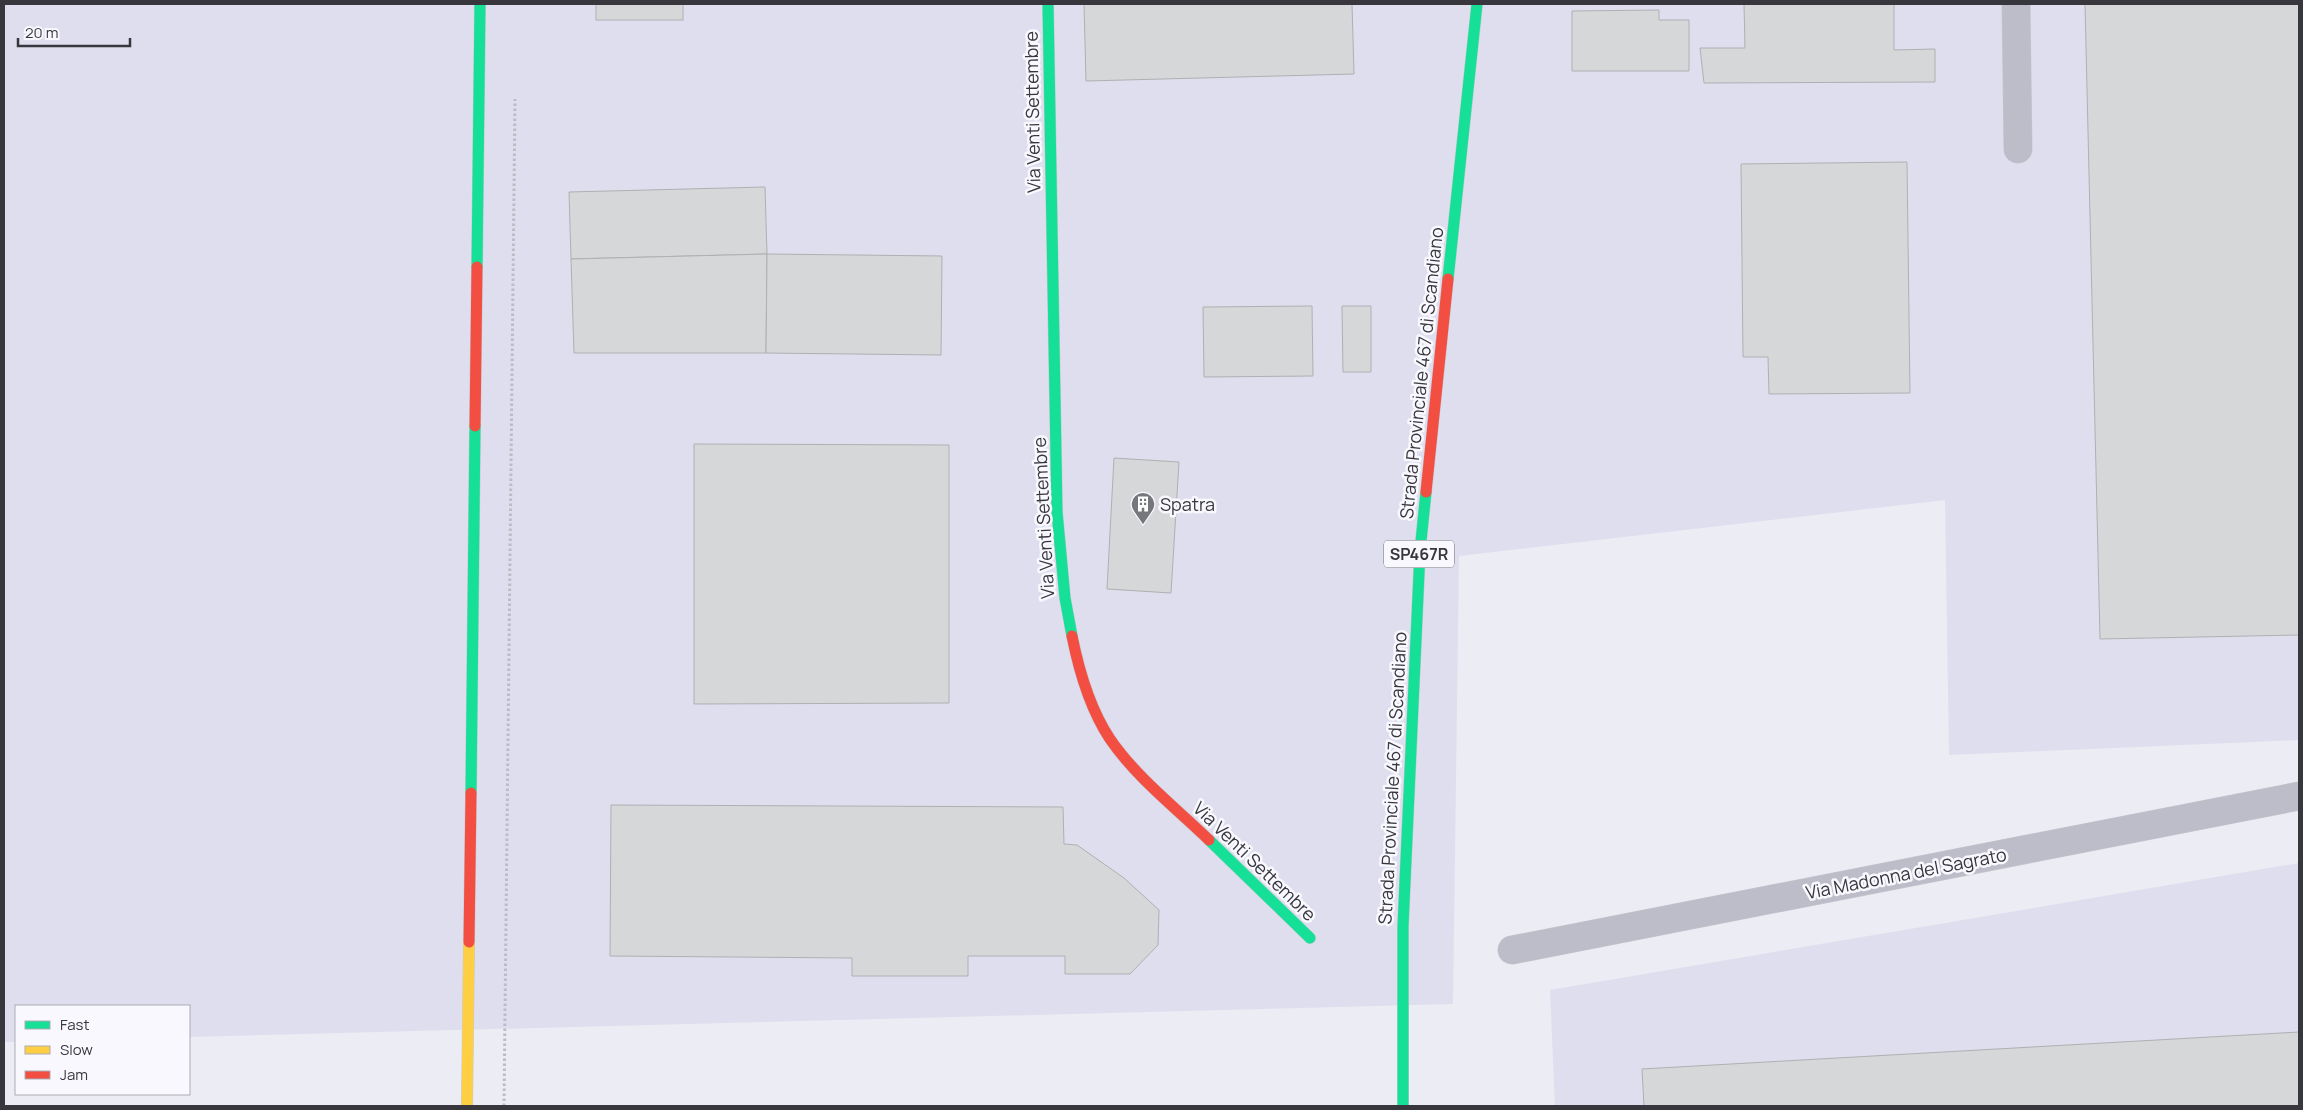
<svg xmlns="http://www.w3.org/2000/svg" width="2303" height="1110" viewBox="0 0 2303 1110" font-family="Manrope,sans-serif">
<rect width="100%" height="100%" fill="#ececf4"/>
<g fill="#dedeee">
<path d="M4,4H2299V740L1949,755L1945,500L1459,556L1453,1004L189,1037V1006H16V1042H4Z"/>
<path d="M2299,863V1106H1555L1550,990Z"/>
</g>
<g fill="#d5d7d8" stroke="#aeb0b2">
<rect x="596" y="4" width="87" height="16"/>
<path d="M1084,4H1352L1354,74L1086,81Z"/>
<path d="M1744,4H1894V50L1935,49V82L1704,83L1700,48H1745Z"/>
<path d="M2085,4H2299V635L2100,639Z"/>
<path d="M1659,10V20H1689V71H1572V11Z"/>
<path d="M1907,162L1910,393L1769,394L1768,357H1743L1741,164Z"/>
<path d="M765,187L767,254L571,259L569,192Z"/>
<path d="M767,254L766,353H574L571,259Z"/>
<path d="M767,254L942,256L941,355L766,353Z"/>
<path d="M1312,306L1313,376L1204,377L1203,307Z"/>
<path d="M1342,306H1371V372H1343Z"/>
<path d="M694,444L949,445V703L694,704Z"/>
<path d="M1114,458L1179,462L1171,593L1107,589Z"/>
<path d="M611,805L1063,807L1064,844L1077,845L1124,878L1159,910L1158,945L1130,974H1065V956H968V976H852V958L610,956Z"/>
<path d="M2299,1032V1106H1644L1642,1069Z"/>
</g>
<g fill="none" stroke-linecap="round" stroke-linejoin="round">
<g stroke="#c9c9cf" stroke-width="29">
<g id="street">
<path d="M2016,4L2018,149"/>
<path d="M1512,950L2299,796"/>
</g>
</g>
<g stroke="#c9c9cf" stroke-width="12">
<g id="fast">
<path d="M1048,4L1057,512L1065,598L1072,636"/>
<path d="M477,267L480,4"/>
<path d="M1448,279L1477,4"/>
<path d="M471,793L475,426"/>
<path d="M1209,840L1310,938"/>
<path d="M1403,1106V926L1420,551L1426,492"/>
</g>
</g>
<g stroke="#c9c9cf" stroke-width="12">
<path id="slow" d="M467,1106L469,942"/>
</g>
<g stroke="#c9c9cf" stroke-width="12">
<g id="jam">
<path d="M475,426L477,267"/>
<path d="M1426,492L1448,279"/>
<path d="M1072,636C1079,671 1090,709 1110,739C1136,777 1176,808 1209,840"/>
<path d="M469,942L471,793"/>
</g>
</g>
<path stroke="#bcbcc6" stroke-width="3" stroke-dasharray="2.5 2.5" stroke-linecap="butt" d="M504,1106L515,99"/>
<use href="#street" stroke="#bdbdca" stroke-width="28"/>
<use href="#fast" stroke="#16e098" stroke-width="11"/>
<use href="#slow" stroke="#ffcf43" stroke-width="11"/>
<use href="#jam" stroke="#f24e42" stroke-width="11"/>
</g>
<defs>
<g id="building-pin" transform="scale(1.25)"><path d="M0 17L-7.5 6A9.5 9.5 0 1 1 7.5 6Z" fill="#76767d" stroke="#f8f8fe"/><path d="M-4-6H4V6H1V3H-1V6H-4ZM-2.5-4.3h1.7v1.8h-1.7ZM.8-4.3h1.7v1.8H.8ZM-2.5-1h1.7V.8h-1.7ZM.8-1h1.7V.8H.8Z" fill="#fff"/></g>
</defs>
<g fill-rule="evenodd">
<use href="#building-pin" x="1143" y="504"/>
</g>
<g text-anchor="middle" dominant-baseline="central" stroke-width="5" stroke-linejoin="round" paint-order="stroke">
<rect fill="#f8f8fe" stroke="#717177" stroke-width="1" x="1384" y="540.5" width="70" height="27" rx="4"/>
<g font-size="16" font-weight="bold" fill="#37373d">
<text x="1419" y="554">SP467R</text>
</g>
<g font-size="18" fill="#37373d" stroke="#f8f8fe">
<text transform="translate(1032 112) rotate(-91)">Via Venti Settembre</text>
<text transform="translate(1421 373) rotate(-84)">Strada Provinciale 467 di Scandiano</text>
<text transform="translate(1043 518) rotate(-93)">Via Venti Settembre</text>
<text transform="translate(1392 778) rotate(-87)">Strada Provinciale 467 di Scandiano</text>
<text transform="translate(1255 861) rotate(44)">Via Venti Settembre</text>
<text transform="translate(1906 873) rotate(-11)">Via Madonna del Sagrato</text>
</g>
<g font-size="18" fill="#37373d" stroke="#f8f8fe" text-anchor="start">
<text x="1160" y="504">Spatra</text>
</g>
</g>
<rect width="2303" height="1110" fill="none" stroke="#37373d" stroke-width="10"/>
<rect x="15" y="1005" width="175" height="90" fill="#f8f8fe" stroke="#ababb1"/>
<rect x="25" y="1021" width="25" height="8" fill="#16e098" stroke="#ababb1"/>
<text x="60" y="1030" font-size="15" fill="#37373d">Fast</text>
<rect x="25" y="1046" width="25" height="8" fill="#ffcf43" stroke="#ababb1"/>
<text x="60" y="1055" font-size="15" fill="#37373d">Slow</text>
<rect x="25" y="1071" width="25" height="8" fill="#f24e42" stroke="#ababb1"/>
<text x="60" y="1080" font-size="15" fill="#37373d">Jam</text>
<path d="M18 38v8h112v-8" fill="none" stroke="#37373d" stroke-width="2.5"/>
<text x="25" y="38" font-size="15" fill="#37373d" stroke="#f8f8fe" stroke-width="4" paint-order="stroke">20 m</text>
</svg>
